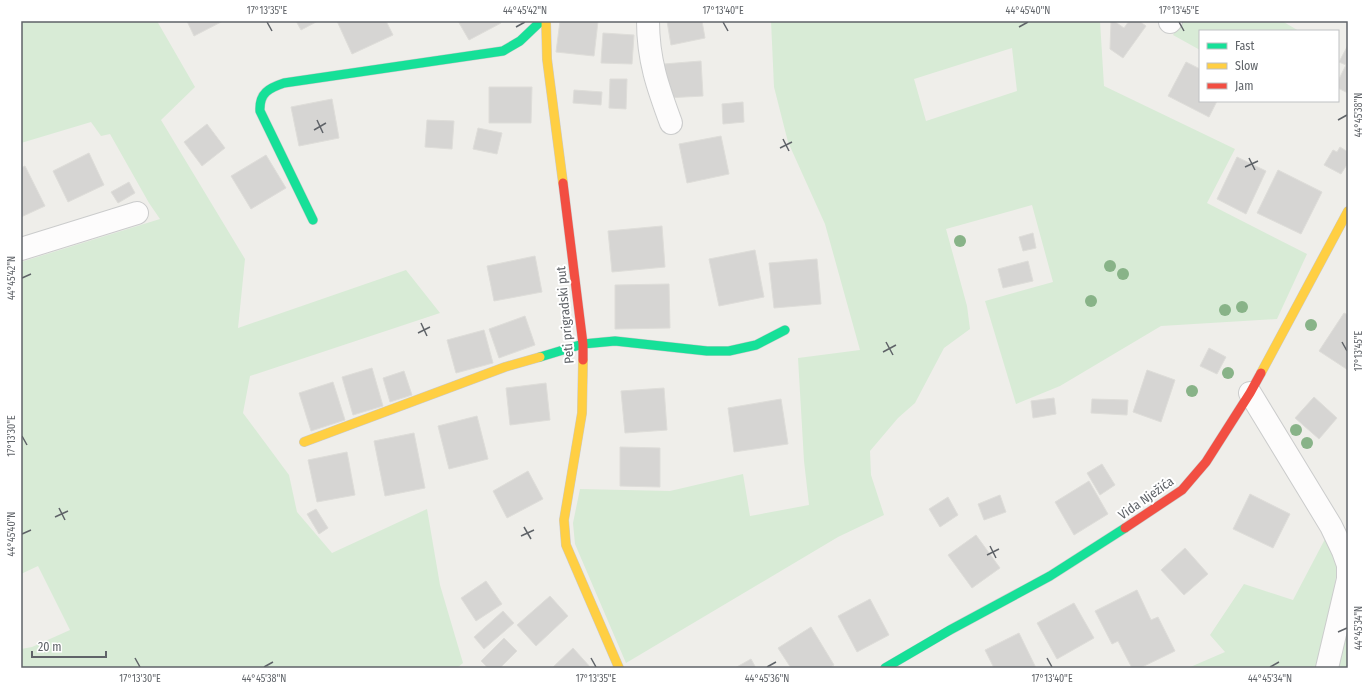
<svg xmlns="http://www.w3.org/2000/svg" width="1369" height="689" viewBox="0 0 1369 689" font-family="'Fira Sans Condensed',sans-serif">
<rect width="100%" height="100%" fill="#efeeea"/>
<g fill="#d8ebd6" fill-rule="evenodd">
<path d="M21,21H157L195,87L161,120L245,259L238,328L406,270L440,313L250,376L243,413L289,475L297,512L332,553L427,509L440,585L463,663L457,668H21V649L32,647L70,630L38,566L21,574V262L160,219L149,203L110,134L101,136L91,122L21,143Z"/>
<path d="M771,21H1100L1104,86L1235,149L1207,203L1307,254L1277,319L1161,326L1060,386L1016,404L985,301L1053,282L1032,205L946,229L967,306L970,329L944,348L915,403L898,418L870,451L871,475L884,515L838,537L626,663L575,544L573,523L580,489L670,491L743,474L750,516L809,505L804,461L798,358L860,350L825,224L788,142L774,87ZM1012,48L1017,91L926,121L914,79Z"/>
<path d="M1181,21H1282L1299,31H1200V50L1173,35Z"/>
<path d="M1325,539L1336,562V577L1328,623L1318,668H1188L1225,652L1210,635L1244,584L1293,600Z"/>
<path d="M1348,626V668H1338Z"/>
</g>
<g fill="#d6d5d3" stroke="#deddd9">
<path d="M187,21H223L194,36Z"/>
<path d="M296,21H318L301,30Z"/>
<path d="M337,21H386L393,35L352,54Z"/>
<path d="M458,21H500L501,23L469,40Z"/>
<path d="M560,21H598L594,56L556,52Z"/>
<path d="M667,21H702L705,38L671,45Z"/>
<path d="M1111,21H1114L1124,28L1129,21H1139L1146,26L1123,58L1110,49Z"/>
<path d="M603,33L634,35L632,64L601,63Z"/>
<path d="M1348,45V93L1338,88V81L1346,65L1339,62Z"/>
<path d="M701,61L703,96L666,98L664,64Z"/>
<path d="M1186,62L1200,69V101H1217L1209,117L1168,96Z"/>
<path d="M610,79H627L626,109L609,108Z"/>
<path d="M489,87H532L531,123H489Z"/>
<path d="M574,90L602,92L601,105L573,103Z"/>
<path d="M332,99L339,138L299,146L291,107Z"/>
<path d="M743,102L744,122L723,124L722,104Z"/>
<path d="M427,120L454,121L452,149L425,147Z"/>
<path d="M207,124L225,148L202,166L184,142Z"/>
<path d="M478,128L502,133L497,154L473,149Z"/>
<path d="M721,136L729,174L687,183L679,144Z"/>
<path d="M1340,147L1348,152V163L1341,174L1324,165L1333,150L1337,152Z"/>
<path d="M89,153L104,185L68,202L53,171Z"/>
<path d="M266,155L286,188L251,209L231,176Z"/>
<path d="M1237,157L1266,171L1246,214L1217,199Z"/>
<path d="M25,166L45,206L21,217V168Z"/>
<path d="M1278,170L1322,192L1301,234L1257,213Z"/>
<path d="M129,182L135,193L118,203L111,192Z"/>
<path d="M662,226L665,267L612,272L608,231Z"/>
<path d="M1033,233L1036,248L1023,251L1019,237Z"/>
<path d="M755,250L764,297L719,306L709,259Z"/>
<path d="M535,256L542,292L494,301L487,266Z"/>
<path d="M817,259L821,304L774,308L769,263Z"/>
<path d="M1028,261L1033,281L1003,288L998,269Z"/>
<path d="M669,284L670,328L615,329V285Z"/>
<path d="M1344,313L1348,315V370L1319,351Z"/>
<path d="M525,316L535,345L499,358L489,329Z"/>
<path d="M484,330L493,363L456,373L447,340Z"/>
<path d="M1209,348L1226,357L1217,374L1200,366Z"/>
<path d="M372,368L383,406L353,415L342,377Z"/>
<path d="M1147,370L1175,380L1161,422L1133,412Z"/>
<path d="M404,371L412,395L390,402L383,378Z"/>
<path d="M333,382L345,420L311,431L299,393Z"/>
<path d="M546,383L550,420L510,425L506,388Z"/>
<path d="M664,388L667,430L625,433L621,391Z"/>
<path d="M1314,397L1337,418L1319,439L1295,418Z"/>
<path d="M1054,398L1056,414L1033,418L1031,401Z"/>
<path d="M781,399L788,444L734,452L728,408Z"/>
<path d="M1092,399L1128,400L1127,415L1091,413Z"/>
<path d="M477,416L488,459L449,469L438,426Z"/>
<path d="M414,433L425,488L385,496L374,441Z"/>
<path d="M620,447L660,448V487L620,486Z"/>
<path d="M347,452L355,495L317,502L308,460Z"/>
<path d="M1102,464L1115,485L1100,495L1087,473Z"/>
<path d="M528,471L543,499L507,518L493,491Z"/>
<path d="M1089,481L1108,514L1074,535L1055,502Z"/>
<path d="M1250,494L1290,514L1273,548L1233,529Z"/>
<path d="M1000,495L1006,512L984,520L978,504Z"/>
<path d="M948,497L958,515L940,527L929,509Z"/>
<path d="M316,509L328,528L319,534L307,514Z"/>
<path d="M976,535L1000,568L972,588L948,555Z"/>
<path d="M1185,548L1208,574L1184,595L1161,570Z"/>
<path d="M486,581L502,604L476,621L461,598Z"/>
<path d="M1137,590L1151,620L1158,617L1175,651L1140,668H1132L1118,641L1112,644L1095,611Z"/>
<path d="M550,596L568,616L536,646L517,625Z"/>
<path d="M870,599L889,635L857,652L838,616Z"/>
<path d="M1074,603L1094,638L1057,659L1037,623Z"/>
<path d="M503,611L514,623L484,649L474,637Z"/>
<path d="M811,627L834,665L829,668H791L778,648Z"/>
<path d="M1019,633L1036,668H994L985,650Z"/>
<path d="M504,638L517,651L500,668H488L481,661Z"/>
<path d="M573,648L591,668H552Z"/>
<path d="M751,659L756,668H735Z"/>
</g>
<g fill="none" stroke-linecap="round" stroke-linejoin="round">
<g stroke="#cbcccc" stroke-width="24">
<g id="street">
<path d="M648,21C648,60 658,88 671,123"/>
<path d="M1170,22L1171,21"/>
<path d="M21,249L137,213"/>
<path d="M1250,393L1331,526L1343,551L1348,565V579L1327,668"/>
</g>
</g>
<g stroke="#cacacb" stroke-width="10">
<g id="fast">
<path d="M313,220L260,111C259,93 269,88 284,83L503,51L520,41L541,21"/>
<path d="M540,357L583,344L615,341L707,351H729L756,345L785,330"/>
<path d="M885,668L950,630L1050,576L1125,528"/>
</g>
</g>
<g stroke="#cacacb" stroke-width="10">
<g id="slow">
<path d="M546,21L547,59L563,183"/>
<path d="M583,360L582,413L564,520L566,545L619,668"/>
<path d="M1261,373L1348,211"/>
<path d="M304,442L505,367L540,357"/>
</g>
</g>
<g stroke="#cacacb" stroke-width="10">
<g id="jam">
<path d="M563,183L583,344V360"/>
<path d="M1125,528L1182,490L1206,462L1250,393L1261,373"/>
</g>
</g>
<use href="#street" stroke="#fdfcfc" stroke-width="22"/>
<use href="#fast" stroke="#16e098" stroke-width="9"/>
<use href="#slow" stroke="#ffcf43" stroke-width="9"/>
<use href="#jam" stroke="#f24e42" stroke-width="9"/>
</g>
<g fill="#88b388">
<circle cx="960" cy="241" r="6"/>
<circle cx="1110" cy="266" r="6"/>
<circle cx="1123" cy="274" r="6"/>
<circle cx="1091" cy="301" r="6"/>
<circle cx="1242" cy="307" r="6"/>
<circle cx="1225" cy="310" r="6"/>
<circle cx="1311" cy="325" r="6"/>
<circle cx="1228" cy="373" r="6"/>
<circle cx="1192" cy="391" r="6"/>
<circle cx="1296" cy="430" r="6"/>
<circle cx="1307" cy="443" r="6"/>
</g>
<path fill="none" stroke="#5f6368" stroke-width="1.5" d="M267,22L272,31M723,22L728,31M1179,22L1184,31M516,27L525,22M1019,27L1028,22M317,120L323,133M1338,120L1347,115M314,130L326,123M783,139L789,151M780,148L792,142M1249,158L1255,170M1245,167L1258,161M22,278L31,274M421,323L427,336M418,333L430,327M886,342L893,355M1342,342L1347,351M883,352L896,345M22,436L27,445M59,508L65,520M55,517L68,511M524,527L531,539M22,534L31,530M521,536L534,530M990,546L996,558M987,555L999,549M1338,632L1347,628M135,658L140,667M591,658L596,667M1047,658L1052,667M264,667L273,662M767,667L776,662M1270,667L1279,662"/>
<g text-anchor="middle" dominant-baseline="central" stroke-width="4" stroke-linejoin="round" paint-order="stroke">
<g font-size="13" fill="#5f6368" stroke="#fff">
<text transform="translate(565 315) rotate(-95)">Peti prigradski put</text>
<text transform="translate(1146 498) rotate(-35)">Vida Nježića</text>
</g>
</g>
<rect width="1369" height="689" fill="none" stroke="#ffffff" stroke-width="44"/>
<rect x="1199" y="30" width="140" height="72" fill="#ffffff" stroke="#bfc1c3"/>
<rect x="1207" y="43" width="20" height="6" fill="#16e098" stroke="#bfc1c3"/>
<text x="1235" y="50" font-size="12" fill="#5f6368">Fast</text>
<rect x="1207" y="63" width="20" height="6" fill="#ffcf43" stroke="#bfc1c3"/>
<text x="1235" y="70" font-size="12" fill="#5f6368">Slow</text>
<rect x="1207" y="83" width="20" height="6" fill="#f24e42" stroke="#bfc1c3"/>
<text x="1235" y="90" font-size="12" fill="#5f6368">Jam</text>
<path d="M32 651v6h74v-6" fill="none" stroke="#5f6368" stroke-width="2"/>
<text x="38" y="651" font-size="12" fill="#5f6368" stroke="#ffffff" stroke-width="3" paint-order="stroke">20 m</text>
<rect x="22" y="22" width="1325" height="645" fill="none" stroke="#5f6368" stroke-width="1.5"/>
<g font-size="10" text-anchor="middle" fill="#5f6368">
<text x="267" y="14">17°13'35"E</text>
<text x="525" y="14">44°45'42"N</text>
<text x="723" y="14">17°13'40"E</text>
<text x="1028" y="14">44°45'40"N</text>
<text x="1179" y="14">17°13'45"E</text>
<text transform="translate(1358 115) rotate(-90)" y="4">44°45'38"N</text>
<text transform="translate(11 278) rotate(-90)" y="4">44°45'42"N</text>
<text transform="translate(1358 351) rotate(-90)" y="4">17°13'45"E</text>
<text transform="translate(11 436) rotate(-90)" y="4">17°13'30"E</text>
<text transform="translate(11 534) rotate(-90)" y="4">44°45'40"N</text>
<text transform="translate(1358 628) rotate(-90)" y="4">44°45'34"N</text>
<text x="140" y="682">17°13'30"E</text>
<text x="264" y="682">44°45'38"N</text>
<text x="596" y="682">17°13'35"E</text>
<text x="767" y="682">44°45'36"N</text>
<text x="1052" y="682">17°13'40"E</text>
<text x="1270" y="682">44°45'34"N</text>
</g>
</svg>
